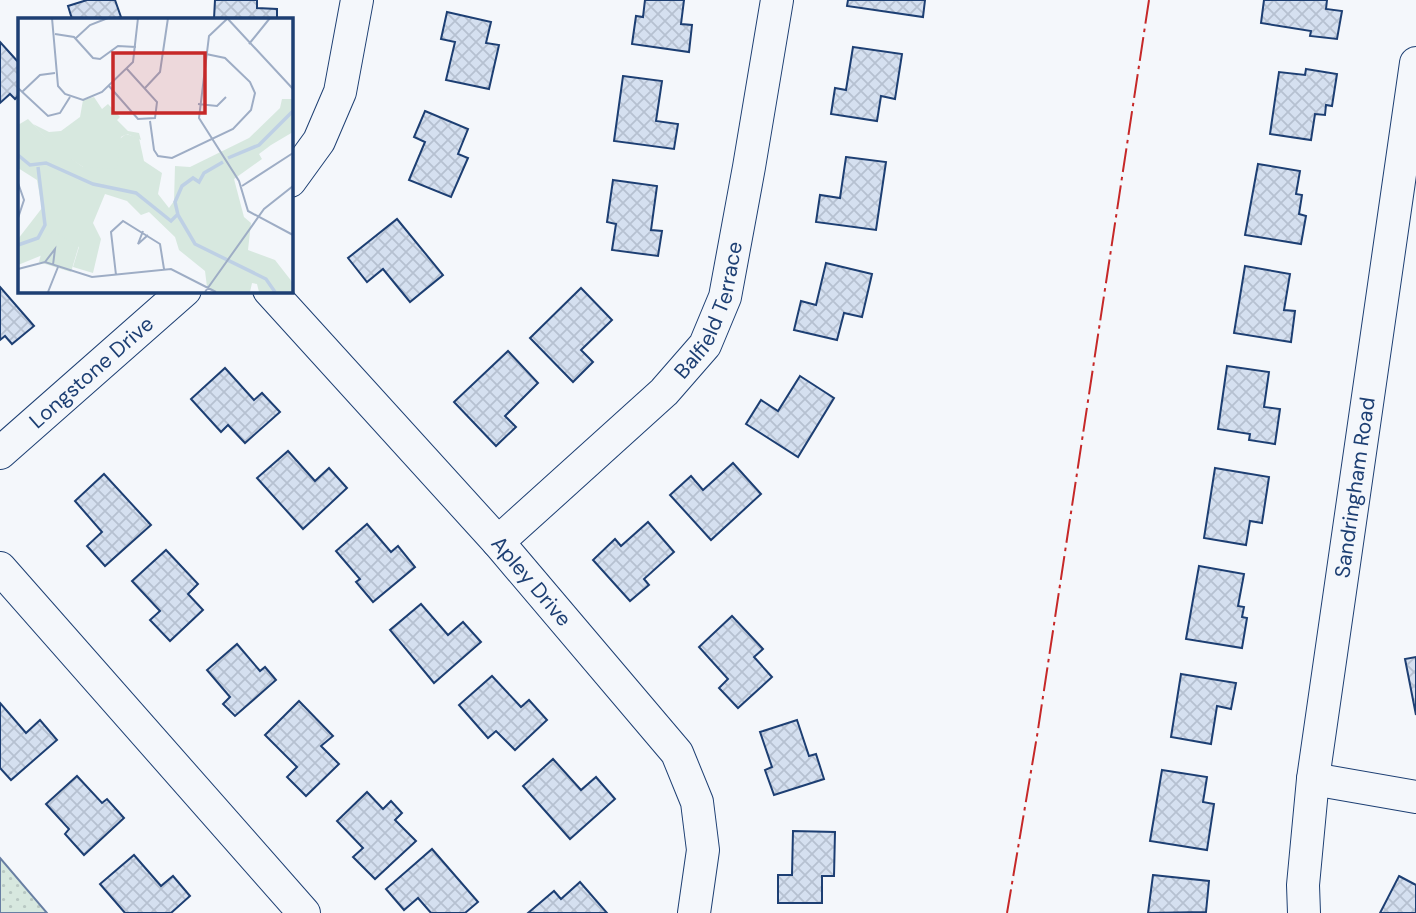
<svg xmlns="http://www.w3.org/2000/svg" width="1416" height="913" viewBox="0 0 1416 913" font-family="'DM Sans',sans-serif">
<defs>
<pattern id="park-dots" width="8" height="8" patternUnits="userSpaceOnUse" patternTransform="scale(1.75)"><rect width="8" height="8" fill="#d7e8df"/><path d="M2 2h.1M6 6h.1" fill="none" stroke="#b8c8c3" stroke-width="1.8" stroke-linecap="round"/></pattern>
<pattern id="building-cross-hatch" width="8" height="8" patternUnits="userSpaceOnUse" patternTransform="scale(1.75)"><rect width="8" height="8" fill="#d5e0f0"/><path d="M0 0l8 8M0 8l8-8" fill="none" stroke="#b6c1d1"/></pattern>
</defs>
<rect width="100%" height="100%" fill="#f4f7fb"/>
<path fill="url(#park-dots)" stroke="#687fa3" stroke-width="2" d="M0,858L47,913H0Z"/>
<g fill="url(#building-cross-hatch)" stroke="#1d3f73" stroke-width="2">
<path d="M87,0H115L121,17L114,19H72L68,6Z"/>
<path d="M215,0H257V8L277,9V19H214Z"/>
<path d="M645,0H684L681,24L692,25L689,52L632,44L636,16L643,17Z"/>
<path d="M848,0H925L923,17L847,6Z"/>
<path d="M1264,0H1327L1326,9L1342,11L1337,39L1310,36L1311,31L1261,23Z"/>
<path d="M447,12L491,22L486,43L499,45L489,89L446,80L455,42L441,39Z"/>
<path d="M0,42L19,63V95L15,99L10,94L0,103Z"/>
<path d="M853,47L902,54L895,99L881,96L877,121L831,114L835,88L846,90Z"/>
<path d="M1306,69L1337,74L1332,106L1326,105L1325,115L1315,114L1311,140L1270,134L1279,72L1305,75Z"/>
<path d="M623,76L662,81L656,121L678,124L674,149L614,141Z"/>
<path d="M425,111L468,129L458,154L468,158L451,197L409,180L425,142L414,137Z"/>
<path d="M846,157L886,162L876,230L816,222L820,195L840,198Z"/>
<path d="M1258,164L1300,171L1296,194L1302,195L1299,214L1306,216L1301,244L1245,235Z"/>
<path d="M613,180L657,186L651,230L662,231L658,256L612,250L616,224L607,222Z"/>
<path d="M397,219L443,275L410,302L383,269L367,282L348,258Z"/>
<path d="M826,263L872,274L862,317L844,313L837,340L794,330L801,301L816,305Z"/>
<path d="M1245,266L1290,274L1284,310L1295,311L1291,342L1234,333Z"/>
<path d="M0,287L34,326L12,344L5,336L0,340Z"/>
<path d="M581,288L612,320L581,350L593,362L573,382L530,338Z"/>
<path d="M508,351L538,383L505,416L516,427L496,446L454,402Z"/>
<path d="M1227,366L1269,372L1264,407L1280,409L1275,444L1249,440L1250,434L1218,429Z"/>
<path d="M225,368L254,400L262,393L280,412L245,443L228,425L221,432L191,399Z"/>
<path d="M800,376L834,398L798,457L746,424L761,400L778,411Z"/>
<path d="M288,451L315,481L329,468L347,488L303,529L257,478Z"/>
<path d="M733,463L761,494L711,540L670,495L691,476L703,490Z"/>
<path d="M1215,468L1269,477L1262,523L1250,521L1246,545L1204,538Z"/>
<path d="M104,474L151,525L105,566L87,546L102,532L75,501Z"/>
<path d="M648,522L674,552L644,579L649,585L630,601L593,560L615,539L621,546Z"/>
<path d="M367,524L391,552L398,546L415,567L373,602L356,582L360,579L336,551Z"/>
<path d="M166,550L198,584L188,594L203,610L170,641L150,620L160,611L132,581Z"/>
<path d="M1199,566L1244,574L1238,606L1244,607L1242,617L1247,618L1242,648L1186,639Z"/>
<path d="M421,604L448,635L463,622L481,642L434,683L390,630Z"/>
<path d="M732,616L763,649L754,657L772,677L738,708L719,688L728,679L699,647Z"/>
<path d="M237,644L260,671L265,667L276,680L235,716L223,704L230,697L207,670Z"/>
<path d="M1416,657V715L1405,659Z"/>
<path d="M1181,674L1236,683L1231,709L1217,706L1211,744L1171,737Z"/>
<path d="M492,676L521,707L529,700L547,720L515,750L496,731L488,738L459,705Z"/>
<path d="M299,701L333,736L321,746L339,764L306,796L287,777L297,767L265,735Z"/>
<path d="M0,703L26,733L40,720L57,740L11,780L0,768Z"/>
<path d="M797,720L809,756L816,754L824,779L774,795L765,770L772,767L760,732Z"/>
<path d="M553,759L581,790L596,777L615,799L570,839L523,786Z"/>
<path d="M1162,770L1207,777L1203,802L1214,804L1207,850L1150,841Z"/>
<path d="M77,776L102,803L107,799L124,818L84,855L65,834L69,829L46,804Z"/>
<path d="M367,792L383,809L391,801L402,813L395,820L416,841L375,879L353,857L363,848L337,821Z"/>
<path d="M793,831L835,832L834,876H822V903H778V875H792Z"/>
<path d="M432,849L478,902L465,913H431L418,898L404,910L386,889Z"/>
<path d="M134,855L161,886L173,876L190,896L171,913H125L100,884Z"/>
<path d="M1153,875L1209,881L1206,912L1148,913Z"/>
<path d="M1399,876L1416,885V913H1380Z"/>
<path d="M580,882L607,913H528L554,891L561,899Z"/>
</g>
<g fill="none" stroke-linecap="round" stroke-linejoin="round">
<g stroke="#1d3f73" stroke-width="34">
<g id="minor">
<path d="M290,181L319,141L340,92L357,0"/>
<path id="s1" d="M269,290L498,542L677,753L697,802L703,850L694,913"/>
<path id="s2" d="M0,453L185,290"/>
<path id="s3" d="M498,542L664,392L705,345L725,297L749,167L777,0"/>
<path d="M0,568L304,913"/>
<path d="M1313,779L1416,797"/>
<path id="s4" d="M1304,913L1303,885L1313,779L1416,63"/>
</g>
</g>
<use href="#minor" stroke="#f4f7fb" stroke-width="32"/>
<path stroke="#c62828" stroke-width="2" stroke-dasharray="24 5 3.5 5" stroke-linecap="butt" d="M1007,913L1037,736L1149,0"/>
</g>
<g text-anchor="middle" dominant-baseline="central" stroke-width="5" stroke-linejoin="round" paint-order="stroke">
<g font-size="21" fill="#1d3f73" stroke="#f4f7fb">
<text stroke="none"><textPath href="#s3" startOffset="320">Balfield Terrace</textPath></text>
<text stroke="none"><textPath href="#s2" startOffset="122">Longstone Drive</textPath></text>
<text stroke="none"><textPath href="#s4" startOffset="429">Sandringham Road</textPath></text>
<text stroke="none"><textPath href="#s1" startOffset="392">Apley Drive</textPath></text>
</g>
</g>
<g transform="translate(18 18)">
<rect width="275" height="275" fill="#f4f7fb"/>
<path d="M30,209L62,224L53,254L21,244Z" fill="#d7e8df"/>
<path d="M264,81H275V114L253,127L241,136L244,141L216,161L226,199L233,205L230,232L257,242L275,265V274H241L239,266L234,265L232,274H199L189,269L187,253L161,232L157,219L131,194L123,197L109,183L87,176L75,205L83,221L75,255L55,249L61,229L34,212L27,236L0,247V221L24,190L19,162L0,150V107L10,101L36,128L65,149L108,116L121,120L126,143L144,155L140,176L151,190L156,183L157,148L172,149L231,120L262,90Z" fill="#d7e8df"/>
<path d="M76,79L84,91L90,86L102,99L99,102L110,113L121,115L123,122L109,116L103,119L99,151L65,149L50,139L34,143L31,136L35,128L15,106L31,114L43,113L62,99L65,82Z" fill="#d7e8df"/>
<path fill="none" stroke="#bed0e5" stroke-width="3.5" d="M0,137L12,147L28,145L75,166L118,175L153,203L159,197M210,140L241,127L275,93M205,144L186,155L181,164L175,160L164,168L157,184L160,197L177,226L248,261L257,274M0,227L20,220L27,207L20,149"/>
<path fill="none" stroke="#9eadc5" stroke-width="2" d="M34,0L40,68L47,76L65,82L84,74L115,44L120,0M209,0L275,71M210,0L191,18L181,100L221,163L230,193L275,217M37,16L56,19L75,40L82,41L100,28L118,29M58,20L72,7L90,0M231,26L252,0M91,68L120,101L137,100L139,84L109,51M0,70L30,98L42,95L52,79M127,70L142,54L150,0M4,74L22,57L37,55M180,86L199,88L208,79M132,103L136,132L140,138L154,140L215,111L233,92L237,75L232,64L207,40L188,36M0,165L6,182L0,200M224,168L275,135M125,213L120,226L130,217M27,244L37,231L35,247M0,251L27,244L74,259L153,251L198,274M98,257L93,214L105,203L142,226L146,251M30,274L40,249M187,274L246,191L275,168"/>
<path fill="#c62828" fill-opacity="0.15" stroke="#c62828" stroke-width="3.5" d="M95,35H187V95H95Z"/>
<rect width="275" height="275" fill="none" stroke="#1d3f73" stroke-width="3.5"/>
</g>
</svg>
